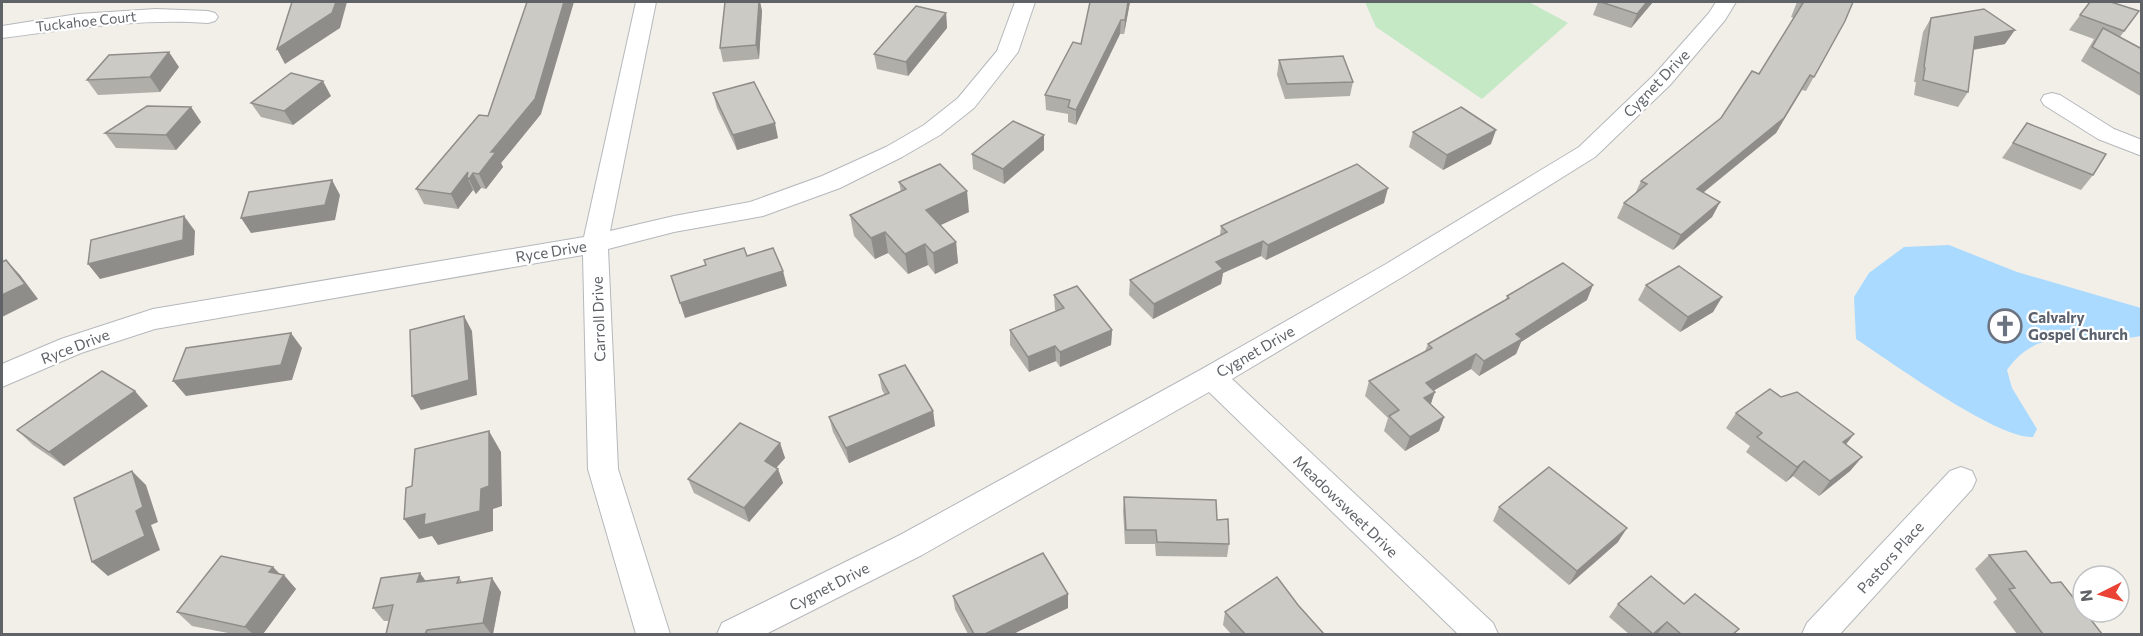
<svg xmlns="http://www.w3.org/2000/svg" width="2143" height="636" viewBox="0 0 2143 636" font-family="Commissioner,sans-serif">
<rect width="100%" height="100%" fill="#f1efe8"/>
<path fill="#c5e8c5" d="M1365,2H1529L1568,23L1482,99L1376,27Z"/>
<path fill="#aadaff" d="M1949,245L2017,272L2141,308V336C2092,346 2041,320 2007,370L2012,388L2037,429L2033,437C1997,439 1891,362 1856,339L1854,297L1869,273L1904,247Z"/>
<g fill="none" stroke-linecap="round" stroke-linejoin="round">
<g stroke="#b5b8bc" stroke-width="2">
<g id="minor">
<path d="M636,2H656L610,231L674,216L750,202L822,176L886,147L924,125L958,98L997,51L1015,2H1035L1018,52L974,108L940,135L902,157L840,188L763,216L674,232L608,249L618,469L670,634H636L588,469L583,255L155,329L81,353L2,387V364L61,339L153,309L584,237Z"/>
<path d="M1716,2H1736L1725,20L1670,85L1595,157L1404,276L1232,379L1493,623L1498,634H1458L1209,392L922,555L766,634H717L722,623L900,535L1202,369L1386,264L1579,147L1654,75L1709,13Z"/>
<path d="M156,9L208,11L215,13L218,17L215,21L208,23C136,18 72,29 2,38V26L78,14Z"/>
<path d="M2052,93L2060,95L2114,129L2142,140V156L2098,139L2044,105L2041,100L2044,95Z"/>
<path d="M1961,467L1972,471L1976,480L1972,489L1840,634H1802L1807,623L1950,471Z"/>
</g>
</g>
<use href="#minor" fill="#fff" fill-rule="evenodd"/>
</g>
<g fill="#afaea9">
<path d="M725,2H760L762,11L759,59L723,62L720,48Z"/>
<path d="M1130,2L1124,34H1120L1076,125L1068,122V114L1046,110L1045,95L1081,44Z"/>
<path d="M1598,2H1653L1631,28L1593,15Z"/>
<path d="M1797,2H1853L1845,21L1806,91L1802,90L1776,133L1703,193L1720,202L1712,217L1673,250L1617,218L1624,203L1635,194L1641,181L1721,118L1759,74L1794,18L1791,17Z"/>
<path d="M2090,2L2139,11L2120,37L2142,49V97L2081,61L2094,39L2069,30Z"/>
<path d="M946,13L947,28L908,76L877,69L874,54Z"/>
<path d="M1931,18L2005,44L1973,50L1968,92L1958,107L1914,95L1916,82H1914L1923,32Z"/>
<path d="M1279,60L1353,82L1350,96L1285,99L1277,75Z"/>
<path d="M179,67L160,92L98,95L87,80Z"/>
<path d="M713,93L778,138L737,150L717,108Z"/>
<path d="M331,96L293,125L261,117L251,103Z"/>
<path d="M191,107L201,122L176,150L116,148L105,133Z"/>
<path d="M541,114L501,163L503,167L486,189L481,188L476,194L473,190L458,209L424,204L416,189L488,116Z"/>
<path d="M2027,123L2093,175L2081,190L2002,158Z"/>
<path d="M1413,132L1491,144L1443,170L1409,147Z"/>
<path d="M1044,135V150L1004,184L973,169L972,154Z"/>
<path d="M899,182L969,212L940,225L956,242L958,263L935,274L928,265L908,274L888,253L875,259L854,236L850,215L901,192Z"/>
<path d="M1384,203L1266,260L1261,256L1223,273L1221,284L1153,319L1129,295L1130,280L1220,236L1221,226Z"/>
<path d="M1646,285L1722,297L1713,312L1680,332L1638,300Z"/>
<path d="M1054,295L1112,330L1111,345L1060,367L1056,361L1029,372L1010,345V330L1056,311L1055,310Z"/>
<path d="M1507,296L1587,300L1521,342L1516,354L1479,376L1471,369L1434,390L1431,404L1444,417L1439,431L1405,451L1384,431L1388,418L1365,396L1369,381L1425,351L1428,344L1506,300Z"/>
<path d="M879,375L933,411L935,426L849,463L833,432L829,417L885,395L882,390Z"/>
<path d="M1781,397L1854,434L1846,444L1862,457L1850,471L1819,496L1793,476L1786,482L1746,452L1750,446L1726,428L1736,413Z"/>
<path d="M148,406L64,466L33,445L17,430Z"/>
<path d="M780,443L785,458L776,468L778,469L783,483L749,522L694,493L688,479Z"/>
<path d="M1124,497L1217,520L1229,544L1227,557L1156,556L1155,544H1125L1123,511Z"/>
<path d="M1499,507L1618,542L1569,585L1493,521Z"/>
<path d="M1989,555L2051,583L2102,634H2017L1993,602L1997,599L1975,569Z"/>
<path d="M273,567L296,589L263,634H233L192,626L177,612Z"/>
<path d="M459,577L462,582L501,592L493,634H386L389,621H384L373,608L426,581Z"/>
<path d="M953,596L1068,608L1013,634H968L955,609Z"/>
<path d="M1618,604H1684L1739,629L1734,634H1629L1609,617Z"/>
<path d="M1298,605L1324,634H1231L1223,625L1225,612Z"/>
</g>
<g fill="#8f8d8a">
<path d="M336,2H347L340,28L285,64L277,49Z"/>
<path d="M564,2H574L541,114L501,163L503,167L486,189L479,174Z"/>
<path d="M757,2H760L762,11L759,59L756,45Z"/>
<path d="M1128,2H1130L1124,34L1125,20Z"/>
<path d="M1647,2H1653L1631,28L1637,14Z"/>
<path d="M946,13L947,28L908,76L906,62Z"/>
<path d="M1121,20L1120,34L1076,125V110Z"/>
<path d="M2015,30L2005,44L1965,51L1975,37Z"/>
<path d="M169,52L179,67L160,92L150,77Z"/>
<path d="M1810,75L1776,133L1689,204L1697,189Z"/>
<path d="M323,81L331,96L293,125L284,111Z"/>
<path d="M191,107L201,122L176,150L166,135Z"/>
<path d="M775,123L778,138L737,150L733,135Z"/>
<path d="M1496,130L1491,144L1443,170L1447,155Z"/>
<path d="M1044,135V150L1004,184L1003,169Z"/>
<path d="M468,172L473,173L481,188L476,194L469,179L467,177L473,190L458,209L451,194Z"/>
<path d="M332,180L340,195L335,220L251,233L241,218Z"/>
<path d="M1388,188L1384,203L1266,260L1268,245Z"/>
<path d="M967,191L969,212L928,231L926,210Z"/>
<path d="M1720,202L1712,217L1673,250L1681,235Z"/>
<path d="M184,216L195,231L194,255L100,279L88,264Z"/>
<path d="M885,232L888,253L875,259L871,238Z"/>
<path d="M1263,241L1261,256L1223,273L1221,284L1153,319L1154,304L1216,262Z"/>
<path d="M956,242L958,263L935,274L933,253Z"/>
<path d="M925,244L928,265L908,274L905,254Z"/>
<path d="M6,260L20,275L38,299L2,317V295Z"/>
<path d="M783,271L787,286L685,318L680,303Z"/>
<path d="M1593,285L1587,300L1521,342L1516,354L1479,376L1484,361L1516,334Z"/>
<path d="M1722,297L1713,312L1680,332L1688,317Z"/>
<path d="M464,316L472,331L477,395L421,410L412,396Z"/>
<path d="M1112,330L1111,345L1060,367V352Z"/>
<path d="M291,333L302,348L292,380L186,396L173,381Z"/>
<path d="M1055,346L1056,361L1029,372L1028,357Z"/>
<path d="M1476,354L1471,369L1421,398L1426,383Z"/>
<path d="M135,391L148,406L64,466L49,452Z"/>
<path d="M1435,392L1430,406L1424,398Z"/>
<path d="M933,411L935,426L849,463L846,448Z"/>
<path d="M1444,417L1439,431L1405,451L1410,437Z"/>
<path d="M489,431L501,452L502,506L493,509V531L438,545L432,536L419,539L404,519L425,514L481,489Z"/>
<path d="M1854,434L1843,448V442Z"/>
<path d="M780,443L785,458L769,476L765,461Z"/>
<path d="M1862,457L1850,471L1819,496L1830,481Z"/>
<path d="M1804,461L1793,476L1786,482L1797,467Z"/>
<path d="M778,469L783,483L749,522L744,508Z"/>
<path d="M132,471L146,485L158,522L151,525L160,550L108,576L92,562L136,511Z"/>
<path d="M1627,528L1618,542L1569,585L1577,571Z"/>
<path d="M273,567L282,577L284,575L296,589L263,634H253L245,627L269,572Z"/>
<path d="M420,573L430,587L417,582Z"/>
<path d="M492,578L501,592L493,634H491L483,623Z"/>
<path d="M1068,594V608L1013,634H985Z"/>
<path d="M1667,622L1657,634H1653Z"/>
</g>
<g fill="#cccac5" stroke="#8f8d8a" stroke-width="1.5">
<path d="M292,2H336L332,13L277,49Z"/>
<path d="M527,2H564L535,99L491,152H496L479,174L473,173L469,179L467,177L468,172L451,194L416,189L479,115L488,116Z"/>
<path d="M725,2H759L756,45L720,48Z"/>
<path d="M1090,2H1128L1125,20H1121L1076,110L1068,107L1070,100L1045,95L1073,42L1081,44Z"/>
<path d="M1601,2H1647L1637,14Z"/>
<path d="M1798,2H1853L1845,21L1814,77L1810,75L1784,118L1697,189L1720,202L1681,235L1624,203L1647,184L1641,181L1721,118L1752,71L1759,74L1803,3Z"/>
<path d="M2090,2H2111L2139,11L2124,31L2080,15Z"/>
<path d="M916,6L946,13L906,62L874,54Z"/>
<path d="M1984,9L2015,30L1975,37L1968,92L1923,80L1925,68L1924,67L1931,18Z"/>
<path d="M2103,28L2142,49V75L2092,47Z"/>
<path d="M169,52L150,77L87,80L109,55Z"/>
<path d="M1343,56L1353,82L1287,84L1279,60Z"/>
<path d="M291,73L323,81L284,111L251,103Z"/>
<path d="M754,82L775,123L733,135L713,93Z"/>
<path d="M147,106L191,107L166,135L105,133Z"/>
<path d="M1461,107L1496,130L1447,155L1413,132Z"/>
<path d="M1013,121L1044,135L1003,169L972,154Z"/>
<path d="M2027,123L2106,154L2093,175L2013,143Z"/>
<path d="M940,164L967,191L926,210L956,242L933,253L925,244L905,254L885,232L871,238L850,215L906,189L899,182Z"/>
<path d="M1357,164L1388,188L1268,245L1263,241L1216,262L1223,269L1154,304L1130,280L1227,232L1221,226Z"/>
<path d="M332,180L325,205L241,218L249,192Z"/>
<path d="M184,216L183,240L88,264L91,240Z"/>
<path d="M744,248L747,256L773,248L783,271L680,303L671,276L706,265L704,260Z"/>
<path d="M6,260L25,284L2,295V262Z"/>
<path d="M1563,263L1593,285L1516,334L1522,339L1484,361L1476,354L1426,383L1435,392L1424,398L1444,417L1410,437L1389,416L1399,410L1369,381L1432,348L1428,344L1509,298L1507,296Z"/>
<path d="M1679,266L1722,297L1688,317L1646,285Z"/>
<path d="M1077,286L1112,330L1060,352L1055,346L1028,357L1010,330L1064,308L1054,295Z"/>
<path d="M464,316L469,380L412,396L410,330Z"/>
<path d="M291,333L281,365L173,381L186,348Z"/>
<path d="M905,365L933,411L846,448L829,417L889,393L879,375Z"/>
<path d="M102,371L135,391L49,452L17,430Z"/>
<path d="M1770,389L1781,397L1797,392L1854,434L1843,442L1862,457L1830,481L1804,461L1797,467L1757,437L1762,433L1736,413Z"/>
<path d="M740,423L780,443L765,461L778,469L744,508L688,479Z"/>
<path d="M489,431V486L481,489L480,511L424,525L425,514L404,519L406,488L412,486L415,449Z"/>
<path d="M1549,467L1627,528L1577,571L1499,507Z"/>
<path d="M132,471L143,507L136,511L145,536L92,562L74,498Z"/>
<path d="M1124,497L1216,500L1217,520L1228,519L1229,544L1157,542L1156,530H1126Z"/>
<path d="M2026,551L2051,583L2061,582L2083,610V612H2085L2102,634H2043L2009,589L2015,588L1989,555Z"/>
<path d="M1043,553L1068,594L985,634H974L953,596Z"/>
<path d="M221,556L273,567L269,572L284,575L245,627L177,612Z"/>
<path d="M420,573L417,582L459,577L457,583L492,578L483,623L427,630L425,634H386L393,605L373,608L381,578Z"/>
<path d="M1651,576L1684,604L1695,594L1739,629L1733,634H1681L1667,622L1653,634L1618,604Z"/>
<path d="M1277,577L1298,605L1324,634H1245L1225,612Z"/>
</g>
<defs>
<g id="church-ring" transform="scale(1.725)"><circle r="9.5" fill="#fff" stroke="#6b7280" stroke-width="1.5"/><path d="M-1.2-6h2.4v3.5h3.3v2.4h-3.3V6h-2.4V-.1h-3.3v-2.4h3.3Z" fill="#6b7280"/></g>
</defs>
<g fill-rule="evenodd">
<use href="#church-ring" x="2005" y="326"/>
</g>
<g text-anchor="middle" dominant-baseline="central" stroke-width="4.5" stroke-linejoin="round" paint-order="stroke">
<g font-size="14" fill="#5f6368" stroke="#fff">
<text transform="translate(86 21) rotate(-6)">Tuckahoe Court</text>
</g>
<g font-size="15" fill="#5f6368" stroke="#fff">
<text transform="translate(1656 83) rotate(-46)">Cygnet Drive</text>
<text transform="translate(551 251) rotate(-9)">Ryce Drive</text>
<text transform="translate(598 319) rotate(-92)">Carroll Drive</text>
<text transform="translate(75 346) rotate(-21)">Ryce Drive</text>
<text transform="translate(1255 351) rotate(-30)">Cygnet Drive</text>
<text transform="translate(1346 506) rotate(44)">Meadowsweet Drive</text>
<text transform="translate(1890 557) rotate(-48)">Pastors Place</text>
<text transform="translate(829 586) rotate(-27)">Cygnet Drive</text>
</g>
<g font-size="15" font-weight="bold" fill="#5b616d" stroke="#fff" text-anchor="start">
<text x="2028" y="317">Calvalry<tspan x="2028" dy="17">Gospel Church</tspan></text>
</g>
</g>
<rect width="2143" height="636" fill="none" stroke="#5f6368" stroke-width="6"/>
<g transform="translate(2101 594) rotate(264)"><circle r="28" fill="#ffffff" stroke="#bfc1c3" stroke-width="1.5"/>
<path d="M0-4.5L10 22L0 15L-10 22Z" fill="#ea4335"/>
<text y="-9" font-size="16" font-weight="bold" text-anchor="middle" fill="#5f6368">N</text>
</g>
</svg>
